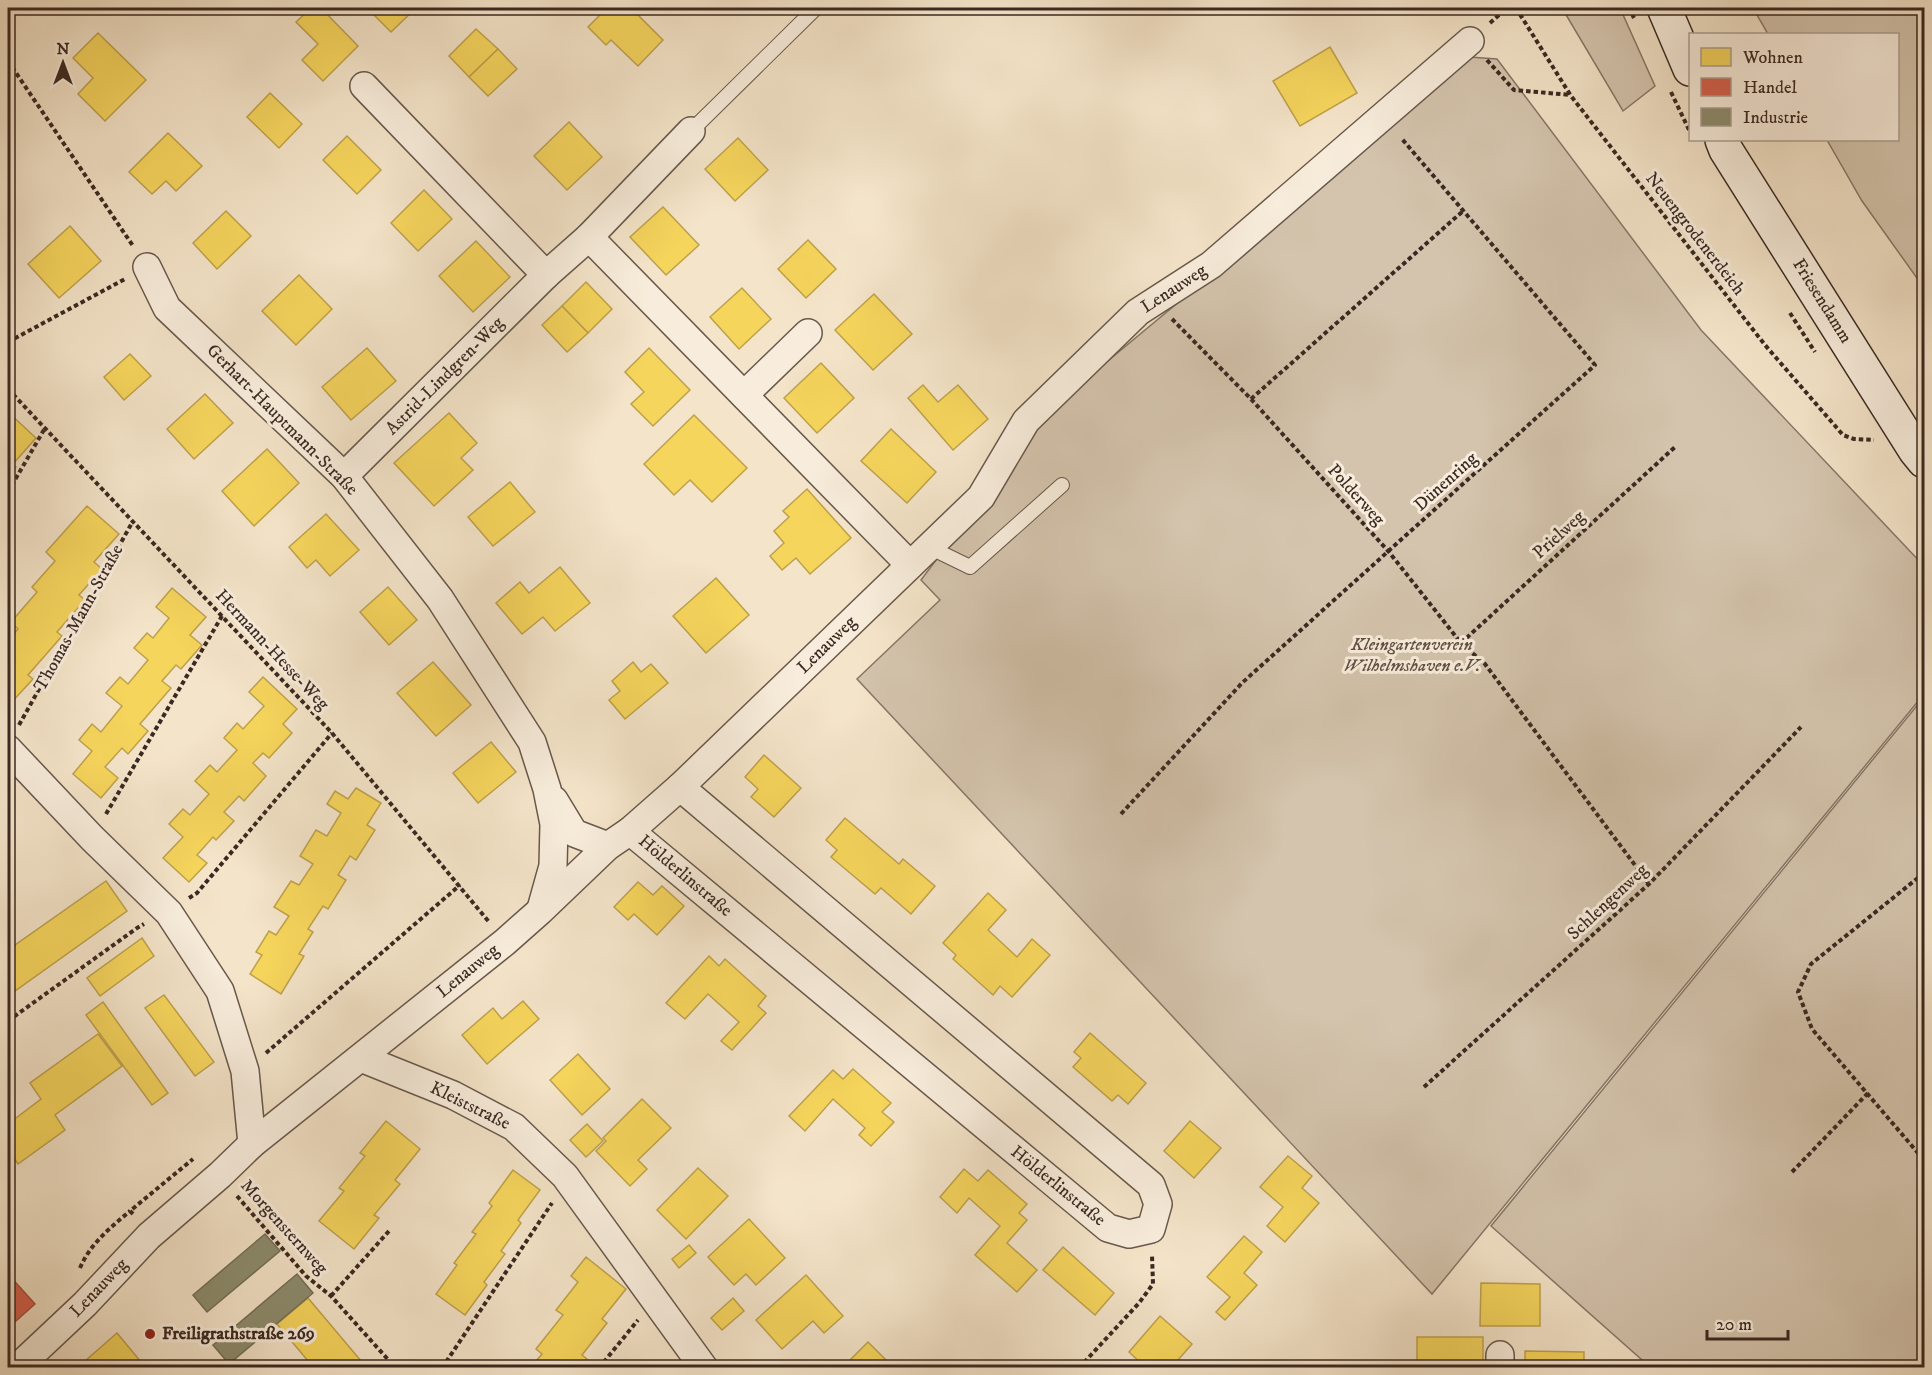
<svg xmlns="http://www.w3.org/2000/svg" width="1932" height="1375" viewBox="0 0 1932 1375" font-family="'IM FELL DW Pica',serif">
<rect width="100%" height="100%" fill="#f4e4c9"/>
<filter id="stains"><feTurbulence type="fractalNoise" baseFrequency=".00333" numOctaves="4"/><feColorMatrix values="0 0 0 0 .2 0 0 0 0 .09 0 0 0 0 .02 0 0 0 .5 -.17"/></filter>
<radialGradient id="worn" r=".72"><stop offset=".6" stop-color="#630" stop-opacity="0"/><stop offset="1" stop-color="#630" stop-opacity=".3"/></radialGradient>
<g fill="#d4c4ad" stroke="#877668" stroke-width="1.5">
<path d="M1562,8H1620L1655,86L1623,111Z"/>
<path d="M1753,8H1924V288L1862,201L1827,140H1898V34H1768Z"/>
<path d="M1469,57L1497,59L1701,330L1924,566V694L1432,1294L857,679L940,600L921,580L1050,409L1245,247Z"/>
<path d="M1924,697V1367H1650L1491,1226Z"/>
</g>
<g fill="#f6d55c" stroke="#bea14b" stroke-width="1.5">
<path d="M311,8H321L358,46L323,81L302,60L318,44L296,22Z"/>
<path d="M367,8H416L391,32Z"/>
<path d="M607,8L614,9L635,8L639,11L636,13L663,40L638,66L611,40L606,45L588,27Z"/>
<path d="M476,29L498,49L469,77L449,56Z"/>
<path d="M98,33L146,80L105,121L78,94L93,78L73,58Z"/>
<path d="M1330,47L1357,93L1300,126L1273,81Z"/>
<path d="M498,49L517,69L488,96L469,77Z"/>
<path d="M270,93L302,124L279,148L247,117Z"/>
<path d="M569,122L602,157L567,190L534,156Z"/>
<path d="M168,133L202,166L176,191L166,181L152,194L129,172Z"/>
<path d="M347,136L381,170L357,194L323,160Z"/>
<path d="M738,138L768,170L735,201L705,169Z"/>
<path d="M424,190L452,219L418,251L391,223Z"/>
<path d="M663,207L699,245L666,275L630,237Z"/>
<path d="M226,211L251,236L217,269L193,243Z"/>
<path d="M70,226L101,261L59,298L28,264Z"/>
<path d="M808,240L836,269L806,298L778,269Z"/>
<path d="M476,241L510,277L473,312L439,276Z"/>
<path d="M299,275L332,309L296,345L262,311Z"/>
<path d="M586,282L612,309L588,333L562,306Z"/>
<path d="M742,288L771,319L739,349L710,317Z"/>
<path d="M874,294L912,334L873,370L835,330Z"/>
<path d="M562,306L588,333L567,352L542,325Z"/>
<path d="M367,348L396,381L351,420L322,387Z"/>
<path d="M649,348L690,390L653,426L631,404L644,392L625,372Z"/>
<path d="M130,354L151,376L124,400L104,377Z"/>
<path d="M821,363L854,398L817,433L784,398Z"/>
<path d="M923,385L938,402L958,385L988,419L953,450L908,398Z"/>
<path d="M205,394L233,423L194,459L167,429Z"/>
<path d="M8,412L36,438L13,464L16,467L8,477Z"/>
<path d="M449,413L477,443L461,458L473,470L434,506L394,463Z"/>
<path d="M694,415L747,468L712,502L690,480L674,495L644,464Z"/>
<path d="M891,429L936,472L907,503L861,461Z"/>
<path d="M267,449L299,483L254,526L222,491Z"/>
<path d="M510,482L535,512L493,546L468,517Z"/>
<path d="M807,489L851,538L810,574L796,558L782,570L770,556L784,543L774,531L789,517L783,511Z"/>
<path d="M87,506L119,534L94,562L102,569L79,595L85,600L57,632L62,636L28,675L33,679L10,704L8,702V641L18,629L11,622L37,592L32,587L55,561L46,552Z"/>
<path d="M326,514L359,550L330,576L316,560L307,568L289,547Z"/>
<path d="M560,567L590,603L555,631L543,617L522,634L496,603L520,582L529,593Z"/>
<path d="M716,578L749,615L706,653L673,616Z"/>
<path d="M388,587L417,620L389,645L360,612Z"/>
<path d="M172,588L206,617L190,635L202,645L181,669L176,665L162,681L171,688L140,724L148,731L128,754L122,748L105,767L118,778L101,798L73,774L92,751L79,740L92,724L101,732L122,706L106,693L120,677L128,684L148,660L134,648L147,633L153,638L169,618L156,607Z"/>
<path d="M433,662L471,705L436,736L397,693Z"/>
<path d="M633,662L641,672L651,664L668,683L625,719L609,700L620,691L612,681Z"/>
<path d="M263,677L297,709L283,724L292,733L269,758L263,753L253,763L266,776L244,801L239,796L224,812L234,821L216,840L213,837L197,855L207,863L189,882L163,858L183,837L169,824L183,809L190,815L209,794L195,781L210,765L217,772L237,750L224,738L237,723L243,729L264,706L249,692Z"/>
<path d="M491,742L516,772L478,803L453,773Z"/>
<path d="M764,755L801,788L774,817L751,797L758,789L745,777Z"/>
<path d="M356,788L381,803L367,825L375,830L356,860L350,856L338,875L346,880L328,909L323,906L308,929L313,932L299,954L304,956L281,994L250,974L262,955L256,952L269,931L276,935L289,916L274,907L291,881L299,885L313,864L300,856L316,830L327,836L341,813L327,804L335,791L348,799Z"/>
<path d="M845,818L899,864L903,859L935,886L911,914L881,888L875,894L831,857L837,850L826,840Z"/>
<path d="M106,881L127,911L8,996V950Z"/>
<path d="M638,882L653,895L662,886L684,906L657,935L634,914L628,920L614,907Z"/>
<path d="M988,893L1006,910L988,930L1017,957L1032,939L1050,955L1012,997L1000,986L993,995L953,959L956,955L943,943Z"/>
<path d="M142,938L154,956L100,996L87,978Z"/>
<path d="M709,956L719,966L725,959L766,996L758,1006L766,1013L732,1050L721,1041L739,1022L708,994L685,1019L666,1003Z"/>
<path d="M164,995L214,1062L195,1076L145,1008Z"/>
<path d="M523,1001L539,1019L487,1064L462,1035L493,1008L502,1019Z"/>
<path d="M103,1002L168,1093L152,1105L86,1015Z"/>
<path d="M1090,1033L1146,1083L1128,1104L1118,1095L1112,1101L1073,1067L1081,1058L1074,1052Z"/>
<path d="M98,1034L122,1066L55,1115L65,1130L18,1164L8,1149V1124L41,1099L30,1083Z"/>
<path d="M578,1054L610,1089L582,1115L550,1080Z"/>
<path d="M853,1069L891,1103L882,1112L894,1122L871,1146L859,1135L865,1128L833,1099L805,1131L789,1116L833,1070L843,1079Z"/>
<path d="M642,1099L671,1128L638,1160L647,1169L630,1186L596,1151L606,1141L603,1138Z"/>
<path d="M386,1121L420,1149L395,1180L400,1184L374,1215L379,1218L354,1249L319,1221L344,1191L339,1188L365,1156L360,1153Z"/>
<path d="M1190,1121L1221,1148L1194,1178L1164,1151Z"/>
<path d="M587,1124L603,1141L586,1157L570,1140Z"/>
<path d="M1288,1156L1312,1176L1302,1188L1319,1203L1285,1242L1267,1226L1283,1207L1260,1187Z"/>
<path d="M698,1168L728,1196L686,1239L657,1210Z"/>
<path d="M964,1169L978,1181L988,1170L1027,1204L1019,1213L1027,1220L1007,1243L1037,1270L1017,1292L975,1255L1000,1226L969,1198L957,1213L940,1197Z"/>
<path d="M513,1170L540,1190L518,1220L521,1223L501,1251L505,1254L484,1282L487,1285L465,1315L436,1294L457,1265L454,1263L476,1234L472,1232L492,1206L489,1203Z"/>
<path d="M749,1219L785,1258L756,1285L746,1274L734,1285L708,1257Z"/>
<path d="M1244,1236L1262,1252L1244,1273L1257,1285L1225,1320L1216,1312L1230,1297L1207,1277Z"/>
<path d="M689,1245L696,1253L679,1268L672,1259Z"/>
<path d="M1063,1247L1114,1293L1095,1315L1043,1270Z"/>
<path d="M586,1257L626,1289L602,1319L607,1323L582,1355L587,1359L580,1368H530L542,1354L536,1349L563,1315L556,1310L578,1282L571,1276Z"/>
<path d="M806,1275L843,1316L824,1333L813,1321L782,1349L756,1320Z"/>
<path d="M1481,1283L1540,1284V1326H1480Z"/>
<path d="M308,1298L367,1368H314L277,1324Z"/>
<path d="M733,1298L744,1311L722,1330L711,1318Z"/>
<path d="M1160,1316L1192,1344L1171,1368H1146L1129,1352Z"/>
<path d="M117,1333L141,1362L135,1368H77Z"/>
<rect x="1417" y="1337" width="66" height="31"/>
<path d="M868,1342L894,1368H842Z"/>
<path d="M1525,1351L1584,1352V1368H1525Z"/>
</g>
<path fill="#d6604d" stroke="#a75040" stroke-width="1.5" d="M8,1274L35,1304L8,1328Z"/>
<g fill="#8c8c6e" stroke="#736e57" stroke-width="1.5">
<path d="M265,1234L280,1251L207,1312L193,1295Z"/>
<path d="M297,1274L313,1293L229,1364L213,1345Z"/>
</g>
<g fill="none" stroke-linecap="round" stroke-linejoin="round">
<g stroke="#68584c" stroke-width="16">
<g id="lane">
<path d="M691,131L816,8"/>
<path d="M929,547L970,567L1062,485"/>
</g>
</g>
<g stroke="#68584c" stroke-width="30">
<g id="street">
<path d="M589,237L910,565"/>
<path d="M147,267L167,308L344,476L440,599L532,742L547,789L554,824L553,866L541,909"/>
<path d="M546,275L589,237L691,131"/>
<path d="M744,395L808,333"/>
<path d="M344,476L546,275L364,86"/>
<path d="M8,749L92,838L169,913L220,991L245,1071L252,1144"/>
<path d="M554,800L574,833L608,846"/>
<path d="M630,831L1108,1228L1129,1234L1151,1229L1158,1204L1151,1185L680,787"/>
<path d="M361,1058L453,1095L514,1127L565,1176L704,1368"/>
<path d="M1500,1355V1368"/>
<path d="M17,1368L85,1304L149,1236L220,1175L252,1144L505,942L540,911L608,846L630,831L680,787L981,497L1026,421L1138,312L1211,265L1470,41"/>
</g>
</g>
<g stroke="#3a2922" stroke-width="36">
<g id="secondary">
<path d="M1664,8L1690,69"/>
<path d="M1722,140L1726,150L1915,450L1924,461"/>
</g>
</g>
<g stroke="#3a2922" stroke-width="4" stroke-dasharray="4.5 3" stroke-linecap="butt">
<path d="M1516,8L1571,96L1765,345L1843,435L1854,439L1874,440"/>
<path d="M1629,8L1634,18"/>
<path d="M1490,23L1507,8"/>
<path d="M1487,60L1514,90L1571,95"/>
<path d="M8,61L133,246"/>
<path d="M1671,92L1690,132"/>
<path d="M1790,313L1815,352"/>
<path d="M1172,319L1251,399L1389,552L1461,643L1485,664L1649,884"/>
<path d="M8,342L125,279"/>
<path d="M8,389L332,733L489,922"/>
<path d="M1251,399L1463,211"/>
<path d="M8,492L45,428"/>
<path d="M1461,643L1675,447"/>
<path d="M19,725L133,521"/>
<path d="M106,814L222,616"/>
<path d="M1121,814L1242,683L1595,365L1402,139"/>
<path d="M1924,873L1811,964L1798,992L1812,1029L1924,1160"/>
<path d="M189,898L197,893L332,733"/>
<path d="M8,1021L137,928L144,924"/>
<path d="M266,1053L460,885"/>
<path d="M1424,1087L1649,884L1801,727"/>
<path d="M1792,1172L1868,1093"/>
<path d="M237,1196L306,1276L331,1296L392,1364L402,1368"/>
<path d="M133,1214L130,1211L193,1159"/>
<path d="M80,1268C90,1244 110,1228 130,1211"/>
<path d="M331,1296L389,1231"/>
<path d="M442,1368L552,1203"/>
<path d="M599,1368L638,1320"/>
<path d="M1079,1368L1139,1303L1153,1284L1152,1255"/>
</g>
<use href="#lane" stroke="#f8eddc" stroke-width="14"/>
<use href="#street" stroke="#f8eddc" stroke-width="27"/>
<use href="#secondary" stroke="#f8eddc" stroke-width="33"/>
</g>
<circle fill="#8f2418" stroke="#f8eddc" stroke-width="2" cx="150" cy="1334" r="6"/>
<g text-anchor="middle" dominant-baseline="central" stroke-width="6" stroke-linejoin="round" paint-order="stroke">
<g font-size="18" fill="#3a2922" stroke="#f8eddc">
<text transform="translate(1695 234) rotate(52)">Neuengrodenerdeich</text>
<text transform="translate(1174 289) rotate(-33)">Lenauweg</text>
<text transform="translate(1822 301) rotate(58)">Friesendamm</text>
<text transform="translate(445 376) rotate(-45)">Astrid-Lindgren-Weg</text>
<text transform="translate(282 420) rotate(45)">Gerhart-Hauptmann-Straße</text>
<text transform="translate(1446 482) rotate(-42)">Dünenring</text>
<text transform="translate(1356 495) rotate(48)">Polderweg</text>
<text transform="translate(1559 535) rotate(-42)">Prielweg</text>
<text transform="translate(79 618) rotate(-61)">Thomas-Mann-Straße</text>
<text transform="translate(827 645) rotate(-44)">Lenauweg</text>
<text transform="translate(272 650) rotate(47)">Hermann-Hesse-Weg</text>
<text transform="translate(685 876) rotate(40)">Hölderlinstraße</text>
<text transform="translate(1608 902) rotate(-43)">Schlengenweg</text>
<text transform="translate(468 971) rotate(-39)">Lenauweg</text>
<text transform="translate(470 1106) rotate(26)">Kleiststraße</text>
<text transform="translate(1058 1186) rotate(39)">Hölderlinstraße</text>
<text transform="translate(284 1227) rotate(48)">Morgensternweg</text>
<text transform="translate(99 1288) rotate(-46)">Lenauweg</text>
</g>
<g font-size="18" font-style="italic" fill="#605045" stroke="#f8eddc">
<text x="1412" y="645">Kleingartenverein<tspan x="1412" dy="21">Wilhelmshaven e.V.</tspan></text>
</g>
<g font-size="18" font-weight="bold" fill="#3a2922" stroke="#f8eddc" text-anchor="start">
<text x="162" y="1334">Freiligrathstraße 269</text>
</g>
</g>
<rect width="1932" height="1375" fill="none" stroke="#f4e4c9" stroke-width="30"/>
<rect x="9" y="9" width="1914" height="1357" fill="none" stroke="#3a2922" stroke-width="3"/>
<rect x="15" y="15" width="1902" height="1345" fill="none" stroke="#3a2922" stroke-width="1.5"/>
<rect x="1689" y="33" width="210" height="108" fill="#f8eddc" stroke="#ac9f92" stroke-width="1.5"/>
<rect x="1701" y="48" width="30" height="18" fill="#f6d55c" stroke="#ac9f92" stroke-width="1.5"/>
<text x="1743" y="63" font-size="18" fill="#3a2922">Wohnen</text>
<rect x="1701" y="78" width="30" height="18" fill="#d6604d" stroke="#ac9f92" stroke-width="1.5"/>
<text x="1743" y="93" font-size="18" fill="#3a2922">Handel</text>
<rect x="1701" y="108" width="30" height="18" fill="#8c8c6e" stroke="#ac9f92" stroke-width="1.5"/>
<text x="1743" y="123" font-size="18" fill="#3a2922">Industrie</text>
<g transform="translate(63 63)" stroke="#f8eddc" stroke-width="4.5" paint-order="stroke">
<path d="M0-4.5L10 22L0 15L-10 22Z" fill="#3a2922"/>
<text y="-9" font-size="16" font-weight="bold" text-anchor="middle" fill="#3a2922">N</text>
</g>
<path d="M1707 1330v9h81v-9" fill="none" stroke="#3a2922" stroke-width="3"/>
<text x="1716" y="1330" font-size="18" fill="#3a2922" stroke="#f8eddc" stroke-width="4.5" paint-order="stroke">20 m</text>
<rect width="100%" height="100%" filter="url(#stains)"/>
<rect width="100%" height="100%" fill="url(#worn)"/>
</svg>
